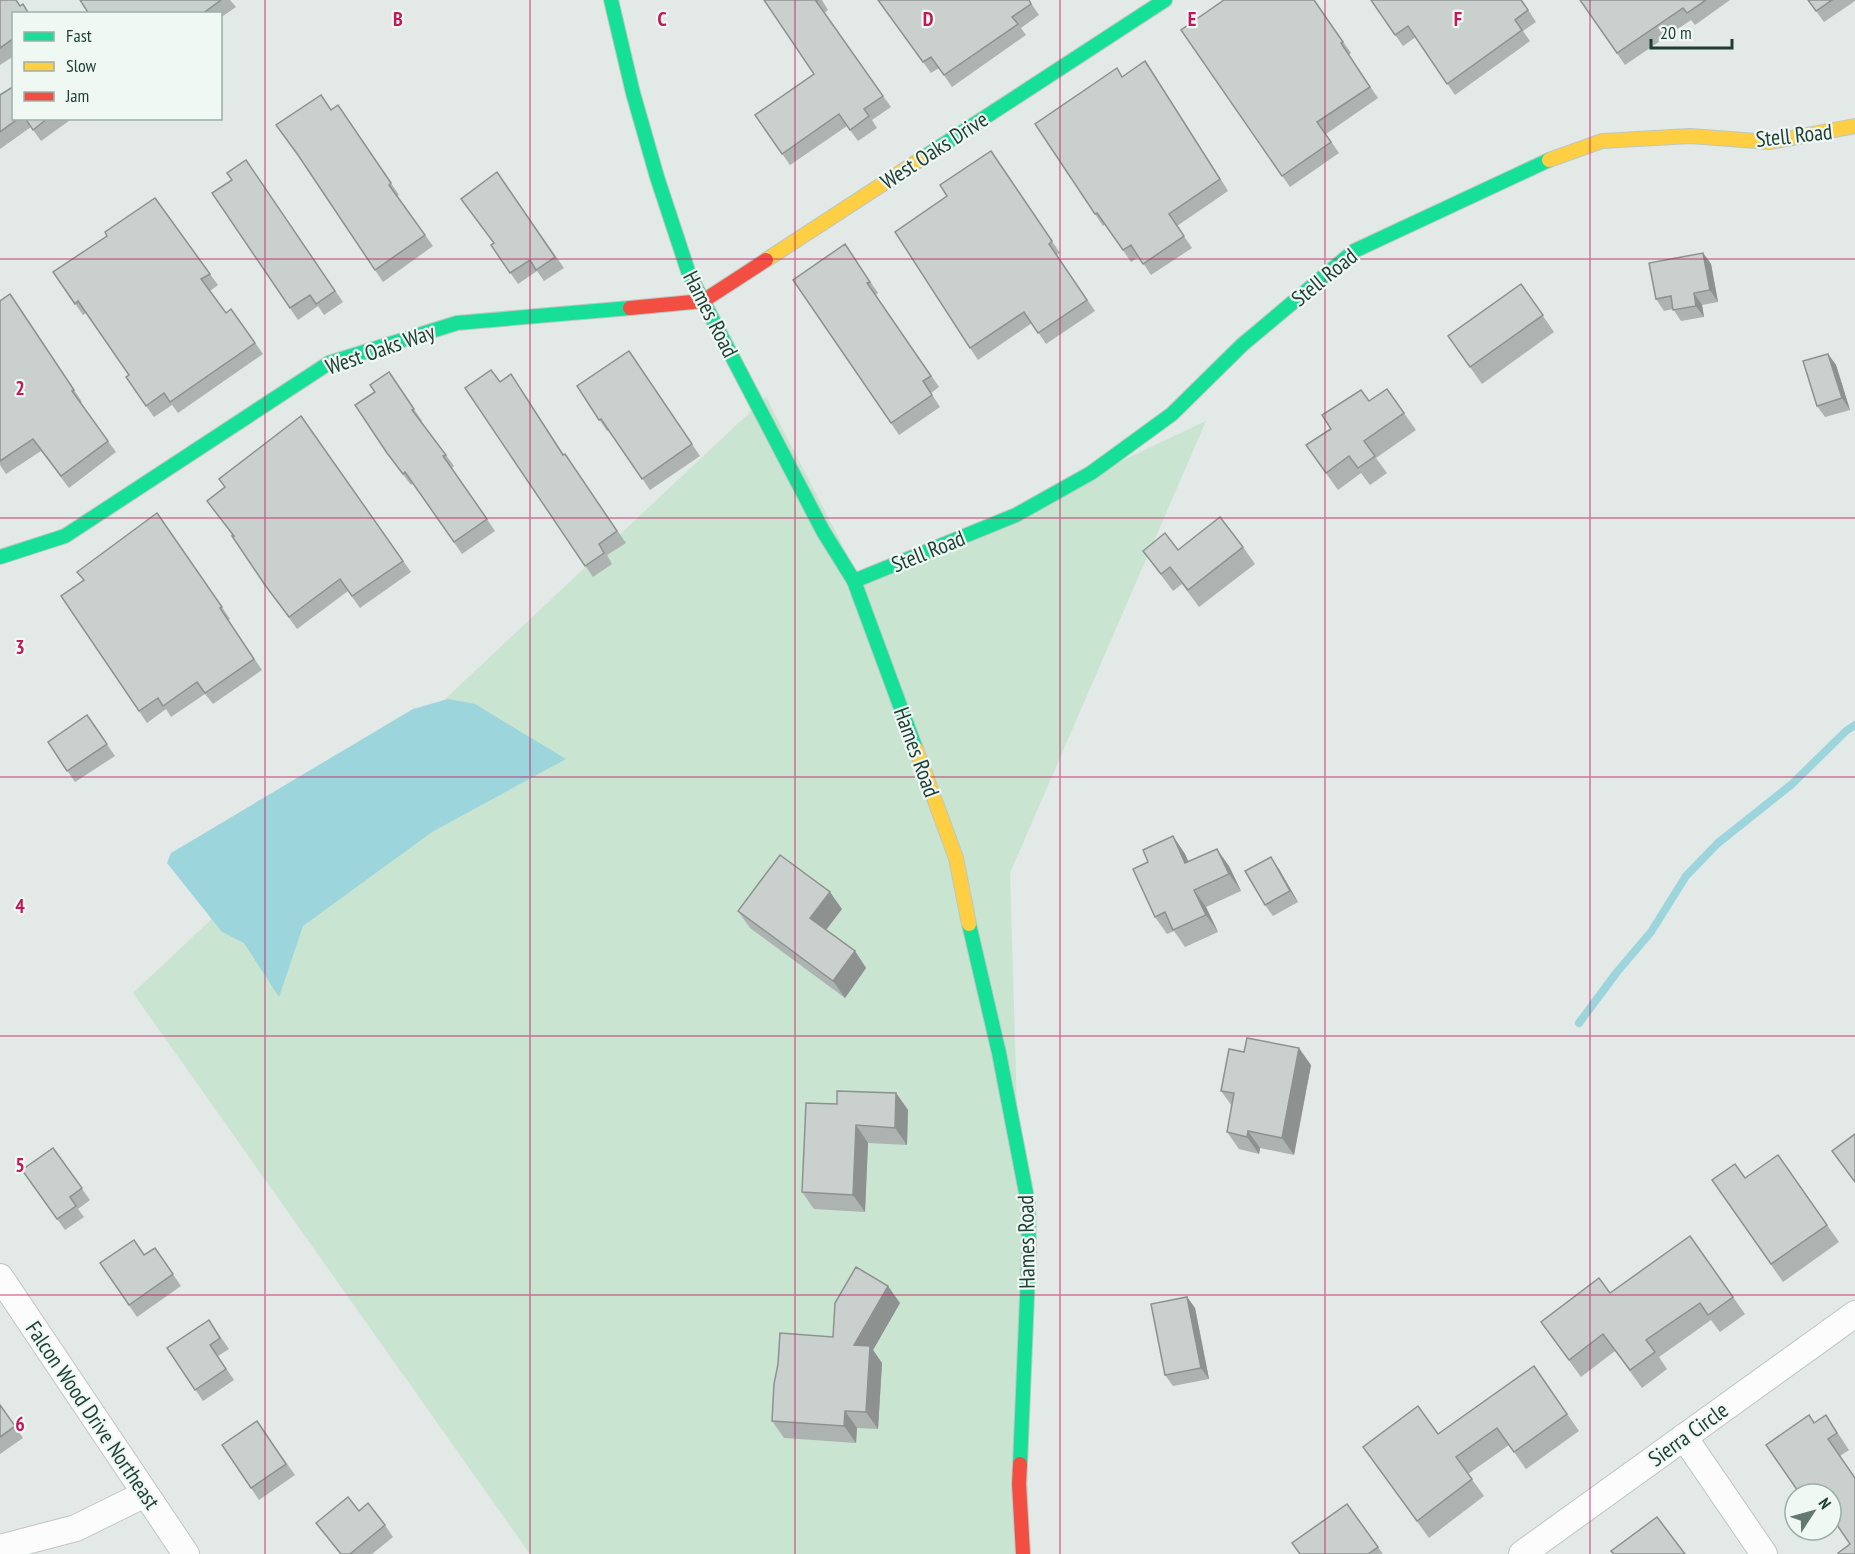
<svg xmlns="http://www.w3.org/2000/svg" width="1855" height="1554" viewBox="0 0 1855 1554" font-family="'PT Sans Narrow',sans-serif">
<rect width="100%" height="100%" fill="#e2e9e6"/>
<path fill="#c9e4d1" d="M766,397L862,583L1206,421L1010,873L1030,1554H530L133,993Z"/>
<path fill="#9dd5dc" d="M448,699L475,704L566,759L432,832L303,926L279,997L244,943L222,932L167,863L171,853L413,709Z"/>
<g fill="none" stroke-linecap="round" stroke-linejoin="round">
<path stroke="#9dd5dc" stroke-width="8" d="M1579,1023L1617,972L1651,932L1686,876L1718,843L1792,784L1846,731L1855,725"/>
<g stroke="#bfc6c3" stroke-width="28">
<g id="street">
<path d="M0,1277L186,1554"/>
<path d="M1684,1437L1764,1554"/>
<path d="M0,1548L76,1528L145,1494"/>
<path d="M1522,1554L1855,1314"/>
</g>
</g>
<g stroke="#bdc7c3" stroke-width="16">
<g id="fast">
<path d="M611,0L633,93L657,177L689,274L823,531L854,581L916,749"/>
<path d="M918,161L1165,0"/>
<path d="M0,557L65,536L329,363L457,323L630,308"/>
<path d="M854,581L1016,515L1091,473L1172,414L1242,345L1354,251L1549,160"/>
<path d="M969,924L999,1053L1028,1203L1029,1249L1020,1464"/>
</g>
</g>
<g stroke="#bdc7c3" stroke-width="16">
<g id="slow">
<path d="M1549,160L1602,141L1690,136L1770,142L1855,126"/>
<path d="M766,260L918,161"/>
<path d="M916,749L956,858L969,924"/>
</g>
</g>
<g stroke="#bdc7c3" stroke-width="16">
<g id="jam">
<path d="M630,308L703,301L766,260"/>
<path d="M1020,1464L1019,1484L1023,1554"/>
</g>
</g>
<use href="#street" stroke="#fbfcfb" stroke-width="26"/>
<use href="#fast" stroke="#16e098" stroke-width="14"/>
<use href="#slow" stroke="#ffcf43" stroke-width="14"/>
<use href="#jam" stroke="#f24e42" stroke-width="14"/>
</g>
<g fill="#adb3b0">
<path d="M0,0L20,6L14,14V56L0,65Z"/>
<path d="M80,0H230L236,7L220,18V14H89Z"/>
<path d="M764,0H822L828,10L824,13L891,107L872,120L877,128L858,141L847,126L790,165L755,115L814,74Z"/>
<path d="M878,0H1029L1039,15L1021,28L1026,35L952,87L939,68L931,73Z"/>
<path d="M1314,0L1351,53L1349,55L1378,98L1326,134L1339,153L1290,187L1181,30Z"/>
<path d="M1371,0H1522L1536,22L1523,31L1530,41L1455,95L1416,37L1403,46Z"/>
<path d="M1580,0H1730L1695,25L1691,20L1625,65Z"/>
<path d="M1808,0H1855V1L1824,22Z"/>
<path d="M1145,61L1228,191L1177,226L1192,248L1151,275L1139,257L1131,262L1105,224L1103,226L1035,124L1123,76Z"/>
<path d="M0,95L14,118H73L41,141L31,127L0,149Z"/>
<path d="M338,105L399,195L397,196L433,246L383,282L375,270L331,110Z"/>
<path d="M991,151L1060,253L1057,255L1095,311L1046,344L1032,323L978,360L970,348L947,196Z"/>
<path d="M246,160L343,302L324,315L318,306L298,320L212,193L232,180Z"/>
<path d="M497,172L564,268L544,281L537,271L518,284L491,245L494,243L461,199Z"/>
<path d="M155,198L218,285L210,291L226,313L231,309L263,354L178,413L172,405L154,417L146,406L129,375L86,313L83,315L53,272L107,236Z"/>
<path d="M845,244L878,293L876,295L939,387L931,393L940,407L899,435L793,280Z"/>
<path d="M1703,253L1711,264L1718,302L1702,305L1704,317L1681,321L1673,309L1664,311L1656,299Z"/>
<path d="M1521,284L1554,332L1482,384L1448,336Z"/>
<path d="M0,301L18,305L82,402L80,403L116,452L69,488L41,451L6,474L0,465Z"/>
<path d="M629,351L700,456L650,490L609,430L607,431L577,386Z"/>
<path d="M1828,354L1836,365L1850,410L1825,417L1817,406Z"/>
<path d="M389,372L422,421H421L454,466L452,468L495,531L462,554L413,483L411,485L387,453L375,392Z"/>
<path d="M500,382L519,386L564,455L565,454L626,543L607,555L612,564L593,577L465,388Z"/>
<path d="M1387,389L1416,430L1376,458L1387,473L1370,485L1361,473L1338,490L1306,445Z"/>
<path d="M301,416L411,572L360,608L348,591L297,629L265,585L233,536L207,501L225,487Z"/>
<path d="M157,513L230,619L228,620L262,670L213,704L205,694L171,717L166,709L147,723L61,596L83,581Z"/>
<path d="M1243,547L1255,564L1199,607L1182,584L1173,591L1143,551Z"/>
<path d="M87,715L115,756L75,782L48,742Z"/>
<path d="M1173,836L1185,854L1188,862L1229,866L1241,891L1206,907L1218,932L1185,947L1174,931L1167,934L1155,917L1148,862Z"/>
<path d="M1279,869L1298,902L1273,916L1265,905Z"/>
<path d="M842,909L826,930L855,951L866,968L845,998L750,928L738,911Z"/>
<path d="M1311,1065L1294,1155L1260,1148L1259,1154L1239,1149L1227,1132L1232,1106L1221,1091Z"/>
<path d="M896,1093L908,1110L907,1145L868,1143L865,1212L814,1209L802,1192L837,1104Z"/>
<path d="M53,1148L90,1200L78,1209L84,1217L65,1230L22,1170Z"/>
<path d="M1778,1155L1839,1242L1783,1282L1712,1180L1745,1178Z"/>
<path d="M1690,1236L1745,1314L1720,1332L1711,1320L1659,1357L1667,1369L1642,1388L1615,1351L1581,1377L1541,1322L1610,1293Z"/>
<path d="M155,1248L181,1286L137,1317L100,1263L144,1255Z"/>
<path d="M1187,1297L1195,1308L1209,1379L1173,1386L1165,1375Z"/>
<path d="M900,1303L873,1350L882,1363L878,1429L857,1428L856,1443L784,1438L772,1421L833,1337Z"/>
<path d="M209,1320L229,1349L218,1356L234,1380L203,1401L167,1348Z"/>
<path d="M1534,1366L1579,1431L1526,1469L1509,1445L1468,1474L1484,1496L1429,1538L1363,1447L1438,1434Z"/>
<path d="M0,1405L23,1438L0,1454Z"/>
<path d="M1826,1415L1849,1450L1840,1456L1850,1544L1814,1423Z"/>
<path d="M257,1421L295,1475L259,1500L222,1445Z"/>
<path d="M1347,1504L1383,1554H1300Z"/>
<path d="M359,1511L385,1525L393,1537L372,1554H340L316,1523Z"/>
</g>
<g fill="#8d9290">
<path d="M1145,61L1153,73L1228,191L1220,179Z"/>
<path d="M1703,253L1711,264L1718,302L1710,290Z"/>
<path d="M1694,293L1702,305L1704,317L1696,306Z"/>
<path d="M1828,354L1836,365L1850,410L1842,398Z"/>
<path d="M1173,836L1185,854L1197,880L1185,863Z"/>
<path d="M1217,849L1229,866L1241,891L1229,874Z"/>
<path d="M1271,857L1279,869L1298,902L1290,891Z"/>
<path d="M1194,890L1206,907L1218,932L1206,915Z"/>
<path d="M830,892L842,909L822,935L810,918Z"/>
<path d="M855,951L866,968L845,998L833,981Z"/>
<path d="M1299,1048L1311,1065L1294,1155L1282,1138Z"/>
<path d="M896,1093L908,1110L907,1145L895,1128Z"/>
<path d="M856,1125L868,1143L865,1212L853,1195Z"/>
<path d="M1248,1131L1260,1148L1259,1154L1247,1137Z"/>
<path d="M888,1286L900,1303L873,1350L882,1363L878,1429L866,1412L854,1345Z"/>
<path d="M1187,1297L1195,1308L1209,1379L1201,1368Z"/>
<path d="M845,1411L857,1428L856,1443L844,1426Z"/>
</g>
<g fill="#c9d0cd" stroke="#8d9290" stroke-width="1.5">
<path d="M0,0H16L20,6L23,4L29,14H14V38L0,48Z"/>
<path d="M80,0H221L202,14H89Z"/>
<path d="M764,0H818L816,1L883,96L864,109L869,116L850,130L839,114L782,154L755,115L814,74Z"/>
<path d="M878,0H1029L1031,4L1012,17L1018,24L944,75L931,57L923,62Z"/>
<path d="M1224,0H1314L1343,42L1341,43L1370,87L1317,122L1331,142L1282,176L1181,30Z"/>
<path d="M1371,0H1521L1528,10L1515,20L1522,30L1447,84L1408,26L1395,35Z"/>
<path d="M1580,0H1706L1687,13L1683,8L1617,53Z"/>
<path d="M1808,0H1832L1816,11Z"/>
<path d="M1145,61L1220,179L1169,214L1184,236L1143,264L1131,245L1123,250L1097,213L1095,214L1035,124L1117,68L1122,77Z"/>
<path d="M14,86V118H19L0,132V95Z"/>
<path d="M321,95L331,110L338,105L391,183L389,185L425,235L375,270L298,155L276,125Z"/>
<path d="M25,118H48L33,130Z"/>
<path d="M991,151L1052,241L1049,244L1087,300L1038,333L1024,312L970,348L895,232L947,196L940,185Z"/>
<path d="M246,160L335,291L316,304L310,295L290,308L212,193L232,180L227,173Z"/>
<path d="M497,172L555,257L536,270L530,260L510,273L491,245L494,243L461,199Z"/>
<path d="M155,198L210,274L201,279L226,313L231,309L255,343L170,402L164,393L146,406L126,377L129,375L78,301L75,304L53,272L107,236L105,232Z"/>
<path d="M845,244L870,282L867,283L931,376L923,381L932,395L891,423L793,280Z"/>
<path d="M1703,253L1710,290L1694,293L1696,306L1673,310L1671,296L1656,299L1649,263Z"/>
<path d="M1521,284L1543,315L1470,367L1448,336Z"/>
<path d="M10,294L74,390L72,391L108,441L61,476L33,439L0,461V301Z"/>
<path d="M629,351L692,444L642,479L601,419L599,420L577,386Z"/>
<path d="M1828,354L1842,398L1817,406L1803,361Z"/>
<path d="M491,370L500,382L511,374L563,455L565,454L617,531L599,544L604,553L585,566L465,388Z"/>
<path d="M389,372L414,409L412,410L446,455L443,456L487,519L454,542L405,472L403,474L387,453L355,405L375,392L370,385Z"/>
<path d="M1387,389L1404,413L1364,441L1375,456L1358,468L1349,456L1326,473L1306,445L1331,429L1322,415L1361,390L1369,401Z"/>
<path d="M301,416L403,561L352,596L340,579L289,617L265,585L232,536H234L207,501L225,487L219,479Z"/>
<path d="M157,513L222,607L220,608L254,659L205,693L197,682L163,706L158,698L139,711L61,596L84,580L77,572Z"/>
<path d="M1220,517L1243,547L1188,590L1170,567L1161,574L1143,551L1165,533L1178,550Z"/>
<path d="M87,715L107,744L67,771L48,742Z"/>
<path d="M1173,836L1185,863L1217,849L1229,874L1194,890L1206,915L1173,930L1165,912L1155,917L1133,869L1148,862L1143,850Z"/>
<path d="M780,855L830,892L810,918L855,951L833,981L738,911Z"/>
<path d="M1271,857L1290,891L1265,905L1245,871Z"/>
<path d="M1247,1038L1299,1048L1282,1138L1248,1131L1247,1137L1227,1132L1234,1093L1221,1091L1229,1049L1244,1052Z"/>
<path d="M837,1091L896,1093L895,1128L856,1125L853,1195L802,1192L806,1103L837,1104Z"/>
<path d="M1855,1134V1182L1832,1151Z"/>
<path d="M53,1148L82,1188L70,1197L76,1206L57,1219L22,1170Z"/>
<path d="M1778,1155L1827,1225L1771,1264L1712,1180L1735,1164L1745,1178Z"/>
<path d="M1690,1236L1733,1297L1708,1315L1700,1303L1646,1340L1655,1352L1630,1370L1603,1334L1569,1360L1541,1322L1599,1278L1610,1293Z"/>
<path d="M134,1240L144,1255L155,1248L173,1274L129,1305L100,1263Z"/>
<path d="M856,1267L888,1286L854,1345L870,1346L866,1412L845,1411L844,1426L772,1421L774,1384L778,1364L780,1333L833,1337L835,1303Z"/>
<path d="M1187,1297L1201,1368L1165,1375L1151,1304Z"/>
<path d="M209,1320L220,1338L210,1345L226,1369L195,1390L167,1348Z"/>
<path d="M1534,1366L1567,1414L1514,1452L1497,1428L1456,1457L1472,1479L1417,1521L1363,1447L1418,1406L1438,1434Z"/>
<path d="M0,1405L15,1426L0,1437Z"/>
<path d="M1809,1415L1814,1423L1826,1415L1837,1433L1828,1439L1855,1478V1554H1839L1838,1553L1850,1544L1831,1516V1494H1800L1766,1445Z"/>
<path d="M257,1421L286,1464L251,1488L222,1445Z"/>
<path d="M348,1497L359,1511L368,1503L385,1525L350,1554H341L316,1523Z"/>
<path d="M1347,1504L1378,1547L1368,1554H1300L1292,1543Z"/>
<path d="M1657,1517L1685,1554H1614L1611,1551Z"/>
</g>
<path fill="none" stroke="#c2185b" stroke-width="1.5" stroke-opacity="0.55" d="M265,0V1554M530,0V1554M795,0V1554M1060,0V1554M1325,0V1554M1590,0V1554M0,259H1855M0,518H1855M0,777H1855M0,1036H1855M0,1295H1855"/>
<g text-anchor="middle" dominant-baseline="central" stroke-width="4.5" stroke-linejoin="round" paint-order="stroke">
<g font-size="22" fill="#1e3e35" stroke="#f0f8f4">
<text transform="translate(1794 135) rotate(-6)">Stell Road</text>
<text transform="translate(934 150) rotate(-33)">West Oaks Drive</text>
<text transform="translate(1324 277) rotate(-39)">Stell Road</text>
<text transform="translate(711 314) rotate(63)">Hames Road</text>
<text transform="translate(380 349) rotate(-19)">West Oaks Way</text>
<text transform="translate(928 551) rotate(-22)">Stell Road</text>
<text transform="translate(917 752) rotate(70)">Hames Road</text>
<text transform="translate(1026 1242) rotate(-91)">Hames Road</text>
<text transform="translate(93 1415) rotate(56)">Falcon Wood Drive Northeast</text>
<text transform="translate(1688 1434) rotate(-36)">Sierra Circle</text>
</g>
</g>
<g font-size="20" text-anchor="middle" font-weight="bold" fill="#c2185b" stroke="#f0f8f4" stroke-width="4.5" stroke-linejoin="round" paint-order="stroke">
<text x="398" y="26">B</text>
<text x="662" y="26">C</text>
<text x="928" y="26">D</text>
<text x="1192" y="26">E</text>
<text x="1458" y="26">F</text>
<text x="20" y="395">2</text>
<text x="20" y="654">3</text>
<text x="20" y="913">4</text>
<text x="20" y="1172">5</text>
<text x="20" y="1431">6</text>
</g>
<rect x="12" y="12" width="210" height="108" fill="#f0f8f4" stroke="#9caea8" stroke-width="1.5"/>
<rect x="24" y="32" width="30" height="9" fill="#16e098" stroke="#9caea8" stroke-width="1.5"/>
<text x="66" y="42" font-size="18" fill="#1e3e35">Fast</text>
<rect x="24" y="62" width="30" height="9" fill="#ffcf43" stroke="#9caea8" stroke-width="1.5"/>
<text x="66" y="72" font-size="18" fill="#1e3e35">Slow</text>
<rect x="24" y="92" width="30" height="9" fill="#f24e42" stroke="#9caea8" stroke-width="1.5"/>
<text x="66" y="102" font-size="18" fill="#1e3e35">Jam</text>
<g transform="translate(1813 1512) rotate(54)"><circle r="28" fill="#f0f8f4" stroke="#9caea8" stroke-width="1.5"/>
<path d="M0-4.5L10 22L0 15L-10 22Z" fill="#637a73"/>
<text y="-9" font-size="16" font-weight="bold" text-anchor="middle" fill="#1e3e35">N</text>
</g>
<path d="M1651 39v9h81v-9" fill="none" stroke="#1e3e35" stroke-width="3"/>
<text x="1660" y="39" font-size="18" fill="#1e3e35" stroke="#f0f8f4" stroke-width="4.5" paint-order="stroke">20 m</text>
</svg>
